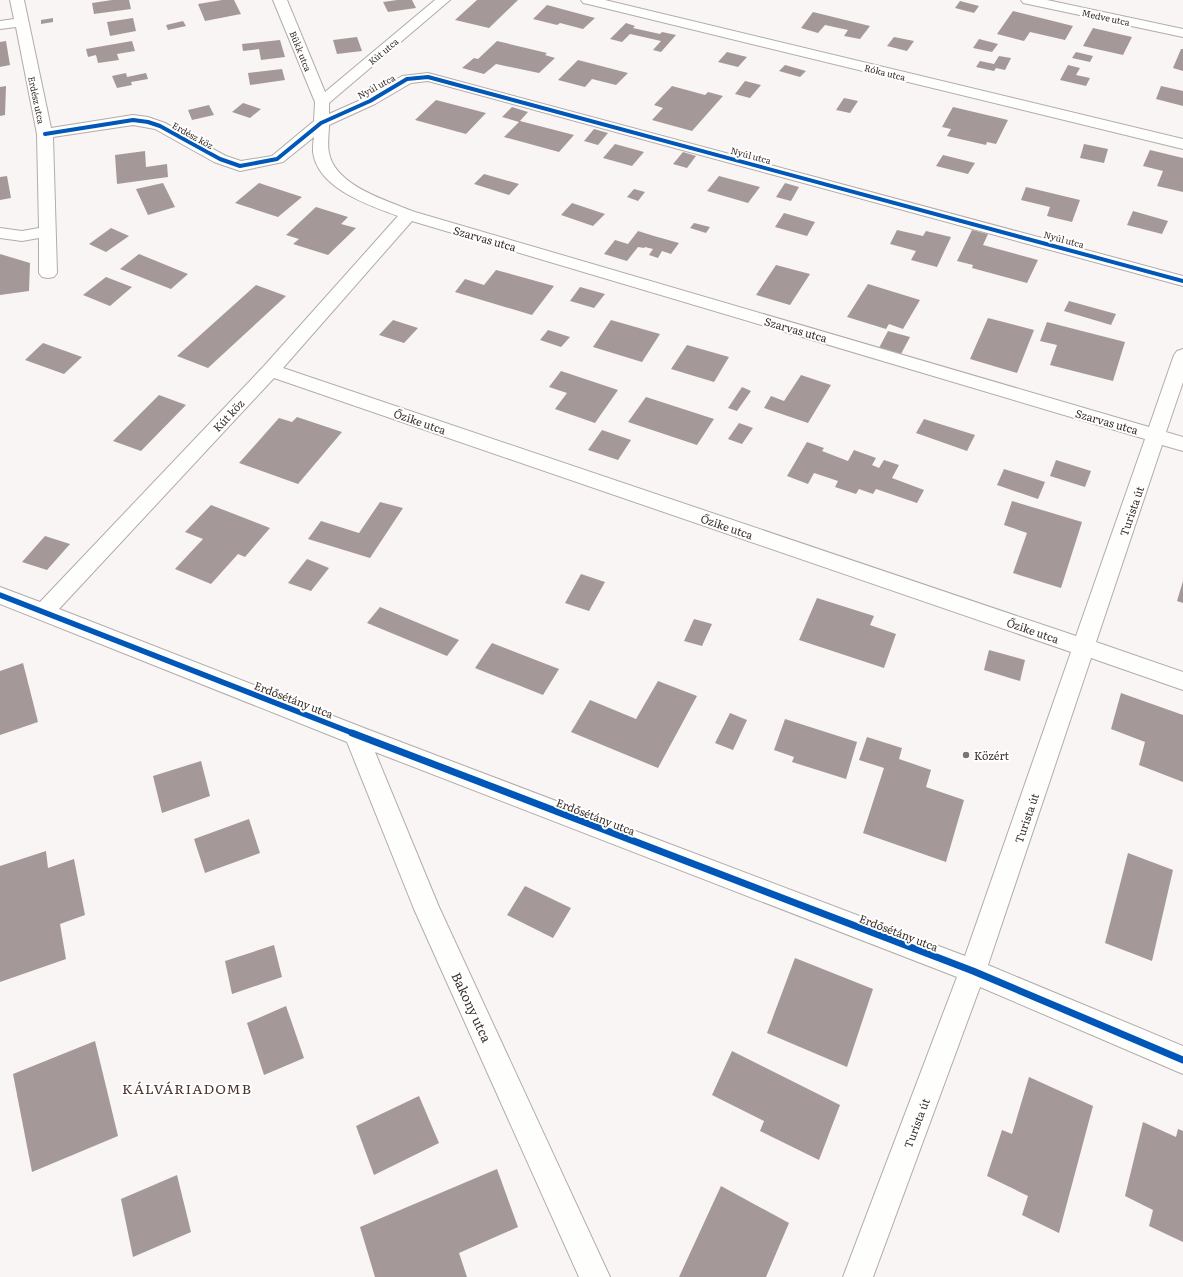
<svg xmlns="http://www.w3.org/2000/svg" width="1183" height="1277" viewBox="0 0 1183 1277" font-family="Literata,serif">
<rect width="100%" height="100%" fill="#f9f5f4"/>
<g fill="#a49998">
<path d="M112,0H129L131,9L94,14L92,3Z"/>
<path d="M222,0H234L241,14L205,21L198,4Z"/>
<path d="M397,0H412L416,8L388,12L383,2Z"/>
<path d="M477,0H518L489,28L455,20Z"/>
<path d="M960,1L979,6L974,13L955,8Z"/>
<path d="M547,5L595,18L583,29L560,23L557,25L533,19Z"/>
<path d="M1013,11L1073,26L1065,40L1030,32L1024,41L997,34Z"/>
<path d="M813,12L870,26L860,39L844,36L848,30L825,25L818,33L801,28Z"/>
<path d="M53,18V22L41,24V20Z"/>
<path d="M133,18L136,31L110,36L107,22Z"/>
<path d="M183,21L186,26L168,30L166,25Z"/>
<path d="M626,23L635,26L633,28L660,34L662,32L676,35L661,52L653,50L661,41L630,34L622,42L610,39Z"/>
<path d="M1093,28L1132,37L1123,55L1083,46Z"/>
<path d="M357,37L362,51L337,54L333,40Z"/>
<path d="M894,37L914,41L907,51L887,46Z"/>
<path d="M979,39L998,44L992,52L973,48Z"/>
<path d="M280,40L285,57L261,60L259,49L243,51L242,44Z"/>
<path d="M6,41L10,65L0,67V42Z"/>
<path d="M132,41L135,51L117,54L119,60L98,63L96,55L88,57L86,49Z"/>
<path d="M497,41L547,53L545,55L555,58L539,73L496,64L484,74L462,68L474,58L478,59Z"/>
<path d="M1181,49H1183V71L1173,68Z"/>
<path d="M727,52L747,57L738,67L718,62Z"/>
<path d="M1076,52L1093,56L1090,62L1072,58Z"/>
<path d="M999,56L1011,58L1005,70L996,68L994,71L976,67L980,61L994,64Z"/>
<path d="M578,60L628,73L616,85L592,79L585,87L558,80Z"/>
<path d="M785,65L806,71L800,77L779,71Z"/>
<path d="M1068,65L1080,68L1076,75L1090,78L1086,86L1060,80Z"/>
<path d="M282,69L285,80L250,85L248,73Z"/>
<path d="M126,73L127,77L146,73L148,79L131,82L132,85L117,88L112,76Z"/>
<path d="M745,81L761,85L750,98L735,94Z"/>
<path d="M6,86L5,115L0,116V87Z"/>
<path d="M672,86L705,95L708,92L723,96L692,131L652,120L663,108L654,105Z"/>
<path d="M1161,86L1183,91V106L1156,99Z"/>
<path d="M844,98L858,101L850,113L836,110Z"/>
<path d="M436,100L486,113L466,134L415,120Z"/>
<path d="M243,103L261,109L250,118L232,112Z"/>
<path d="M209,105L214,115L192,120L188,110Z"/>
<path d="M512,107L528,112L520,121L574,135L559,152L504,137L519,122L502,117Z"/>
<path d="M953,107L1008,120L996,144L987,142L986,145L947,136L951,129L942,127Z"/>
<path d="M594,129L608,133L598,145L584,141Z"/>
<path d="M615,144L644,152L632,166L603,158Z"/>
<path d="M1084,144L1108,149L1104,163L1080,158Z"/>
<path d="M1150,150L1183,158V192L1157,186L1163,171L1143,166Z"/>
<path d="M145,151L146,167L167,164L168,177L117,184L115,155Z"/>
<path d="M683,152L696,156L687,168L673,164Z"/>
<path d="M943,155L975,163L968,174L936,166Z"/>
<path d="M484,174L519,184L509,195L474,184Z"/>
<path d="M7,176L11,198L0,200V177Z"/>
<path d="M719,176L760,187L748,203L707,191Z"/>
<path d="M163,183L175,207L148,215L136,189Z"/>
<path d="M259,183L302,197L278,217L235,203Z"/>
<path d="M785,183L799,187L791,201L776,197Z"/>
<path d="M1026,187L1080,200L1072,222L1047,216L1050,207L1021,200Z"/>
<path d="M634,189L645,192L638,201L627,197Z"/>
<path d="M572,203L605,214L593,226L561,215Z"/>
<path d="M316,207L348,217L341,224L356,228L328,255L293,244L299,239L286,235Z"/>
<path d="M1133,211L1168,221L1162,234L1127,225Z"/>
<path d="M784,213L815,222L807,236L775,227Z"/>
<path d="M694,223L710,227L706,233L690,228Z"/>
<path d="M111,228L129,236L106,252L89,244Z"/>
<path d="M897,230L923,236L926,231L951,237L937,267L911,260L916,251L890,244Z"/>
<path d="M972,230L988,234L983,245L1038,260L1027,283L972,268L973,265L957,261Z"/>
<path d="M638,231L654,236L679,243L671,254L662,251L658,258L649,255L653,249L645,247L644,248L638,247L627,261L604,254L615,240L628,244Z"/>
<path d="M0,254L30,263L29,291L0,295Z"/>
<path d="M139,254L188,274L171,289L120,269Z"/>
<path d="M776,265L810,274L790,305L756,295Z"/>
<path d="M496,270L554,286L532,315L455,292L465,279L484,285Z"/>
<path d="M106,277L132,287L110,306L83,295Z"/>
<path d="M868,284L920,300L903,329L889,324L886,329L847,317Z"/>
<path d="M256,285L286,296L208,368L177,356Z"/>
<path d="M580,287L605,294L594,308L570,301Z"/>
<path d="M1069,301L1116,314L1111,325L1064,311Z"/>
<path d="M988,318L1034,330L1017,373L970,359Z"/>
<path d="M393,320L418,328L404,343L379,335Z"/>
<path d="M611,320L660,334L642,362L593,347Z"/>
<path d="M1047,322L1125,342L1113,381L1050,365L1057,345L1040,341Z"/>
<path d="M548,330L570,337L561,347L540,340Z"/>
<path d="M888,331L910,337L901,354L879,348Z"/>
<path d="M43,343L82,357L64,374L25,360Z"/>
<path d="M687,345L729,357L714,382L671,369Z"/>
<path d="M561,371L618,390L595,423L555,409L567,393L549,387Z"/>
<path d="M801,375L831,385L808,423L764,408L771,396L784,401Z"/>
<path d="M742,387L751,391L737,411L728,408Z"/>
<path d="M159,395L186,405L141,451L113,441Z"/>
<path d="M646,397L714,419L697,445L628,422Z"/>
<path d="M297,417L342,432L298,484L239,463L279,418L292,422Z"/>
<path d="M924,419L975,435L967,451L916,433Z"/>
<path d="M739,423L753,428L742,444L728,439Z"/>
<path d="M602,430L631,440L618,460L588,450Z"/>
<path d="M807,442L824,448L822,451L848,461L854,450L876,458L872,465L879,468L884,460L899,465L892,478L924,490L917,503L876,489L873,494L859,489L856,494L835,487L838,481L814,473L808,484L787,476Z"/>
<path d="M1056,460L1091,471L1085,487L1050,476Z"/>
<path d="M1004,469L1045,482L1038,499L997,485Z"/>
<path d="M1012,501L1082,522L1061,588L1013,573L1027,533L1004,525Z"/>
<path d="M380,502L403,508L370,558L308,539L321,521L359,533Z"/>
<path d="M211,505L270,528L245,557L238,554L211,584L175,569L203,539L185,532Z"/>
<path d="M45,536L70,544L47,570L22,562Z"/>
<path d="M307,559L329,568L311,591L288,583Z"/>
<path d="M581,574L605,582L589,611L565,603Z"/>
<path d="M1183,581V603L1177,601Z"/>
<path d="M817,598L874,616L870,625L896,634L884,668L799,640Z"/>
<path d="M380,607L459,640L447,656L367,623Z"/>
<path d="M694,619L712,624L702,646L684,641Z"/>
<path d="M492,643L559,669L543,695L475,668Z"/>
<path d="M989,650L1025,660L1020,681L984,670Z"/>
<path d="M23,663L38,722L0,735V671Z"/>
<path d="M658,681L697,696L658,768L571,732L590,700L636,719Z"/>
<path d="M1121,693L1183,715V782L1139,765L1145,742L1111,729Z"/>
<path d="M730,713L747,720L733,750L715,743Z"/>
<path d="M785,719L857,742L846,779L792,762L794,757L774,750Z"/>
<path d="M867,737L902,748L899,759L931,770L926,787L964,800L946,862L863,833L884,768L859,760Z"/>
<path d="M201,761L210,796L162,813L153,776Z"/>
<path d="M249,819L260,853L205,873L194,839Z"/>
<path d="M46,851L48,868L74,859L85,915L60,924L66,959L0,982V866Z"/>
<path d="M1128,853L1173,870L1152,961L1105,943Z"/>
<path d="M525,886L571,908L553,938L507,915Z"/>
<path d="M274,945L282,977L232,994L225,961Z"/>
<path d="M795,958L873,989L847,1067L767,1033Z"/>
<path d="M286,1006L304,1058L264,1075L247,1023Z"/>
<path d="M95,1041L118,1136L32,1172L13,1074Z"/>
<path d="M732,1051L840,1105L819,1160L760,1131L764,1121L712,1095Z"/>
<path d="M1029,1077L1093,1106L1059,1233L1022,1215L1028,1196L987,1176L1002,1130L1012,1134Z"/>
<path d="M419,1096L439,1143L374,1175L356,1126Z"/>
<path d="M1143,1122L1176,1137L1178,1129L1183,1131V1242L1149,1226L1153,1210L1125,1196Z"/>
<path d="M497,1169L518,1227L459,1253L467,1277H375L360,1227Z"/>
<path d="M177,1175L191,1232L133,1257L121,1199Z"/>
<path d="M721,1186L789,1223L766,1277H679Z"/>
</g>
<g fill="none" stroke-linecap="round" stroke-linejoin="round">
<g stroke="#b2aba9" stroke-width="2">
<g id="street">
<path d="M10,0H24L51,128L133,115L148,117L165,123L226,156L241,161L272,156L314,121L315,102L273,0H287L325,92L435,0H450L329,103V114L365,98L402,76L428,73L1183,276V286L428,81L411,83L375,104L329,125C329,134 327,144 329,153C335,186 388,201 415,212L1149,427L1174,355L1177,351L1183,349V382L1166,432L1183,437V451L1162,445L1096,642L1183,672V690L1091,658L988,965L1183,1046V1074L980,987L873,1277H843L957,977L375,752L439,907L610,1277H579L414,909L347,742L0,604V587L40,602L264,366L398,216C369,205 318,189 313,152C313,147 313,142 314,137L283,162L240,171L214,162L155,129L133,125L53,137L57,273L54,277L48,278L42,277L39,273V238L22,241L0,238V228L22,231L39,228L37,134L16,27L0,29V21L14,19ZM412,221L1145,439L1076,636L283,368ZM274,378L1071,652L965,956L364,728L59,609Z"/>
<path d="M581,0H605L1183,139V149L588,4L583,3Z"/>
<path d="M1021,0H1047L1183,29V37L1028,4L1023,3Z"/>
</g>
</g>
<use href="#street" fill="#fefefd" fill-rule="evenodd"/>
<g stroke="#fff" stroke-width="6">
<path id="cycleway-far2" d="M45,134L133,120L148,122L160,126L220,159L240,166L277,159L321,123L370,101L407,79L428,77L1183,281"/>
</g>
<g stroke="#fff" stroke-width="8">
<path id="cycleway-far1" d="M0,595L355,734"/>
</g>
<g stroke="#fff" stroke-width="10">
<path id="cycleway" d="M352,733L973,971L1183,1060"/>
</g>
<use href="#cycleway-far2" stroke="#0057b8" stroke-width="4"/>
<use href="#cycleway-far1" stroke="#0057b8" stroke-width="5.5"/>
<use href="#cycleway" stroke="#0057b8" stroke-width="7"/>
</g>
<circle fill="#7e7571" stroke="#fff" stroke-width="1.5" cx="966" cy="755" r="4"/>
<g text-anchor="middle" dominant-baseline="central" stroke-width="4" stroke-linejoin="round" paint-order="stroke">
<g font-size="9" fill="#3c302b" stroke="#fff">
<text transform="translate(1106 17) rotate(12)">Medve utca</text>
<text transform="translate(301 51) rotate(68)">Bükk utca</text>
<text transform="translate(383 51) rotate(-40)">Kút utca</text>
<text transform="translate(885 72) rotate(14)">Róka utca</text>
<text transform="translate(376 86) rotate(-28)">Nyúl utca</text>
<text transform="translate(37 100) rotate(78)">Erdész utca</text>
<text transform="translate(193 135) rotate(29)">Erdész köz</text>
<text transform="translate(751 155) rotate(15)">Nyúl utca</text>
<text transform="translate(1064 239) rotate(15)">Nyúl utca</text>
</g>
<g font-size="11" fill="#3c302b" stroke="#fff">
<text transform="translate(485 238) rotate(16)">Szarvas utca</text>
<text transform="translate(796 329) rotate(16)">Szarvas utca</text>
<text transform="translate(228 415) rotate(-47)">Kút köz</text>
<text transform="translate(420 421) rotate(19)">Őzike utca</text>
<text transform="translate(1107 421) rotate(16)">Szarvas utca</text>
<text transform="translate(1131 511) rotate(-71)">Turista út</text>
<text transform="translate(727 526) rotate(19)">Őzike utca</text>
<text transform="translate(1033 630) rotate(19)">Őzike utca</text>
<text transform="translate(294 699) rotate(21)">Erdősétány utca</text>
<text transform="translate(596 816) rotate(21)">Erdősétány utca</text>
<text transform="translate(1026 818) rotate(-71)">Turista út</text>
<text transform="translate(899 932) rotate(21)">Erdősétány utca</text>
<text transform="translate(916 1123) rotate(-69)">Turista út</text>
</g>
<g font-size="11" fill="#3c302b" stroke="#fff" text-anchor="start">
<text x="974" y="755">Közért</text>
</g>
<g font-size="13" fill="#3c302b" stroke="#fff">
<text transform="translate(472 1007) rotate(65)">Bakony utca</text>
</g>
<g font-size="14" letter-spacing="1" fill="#4e352c" stroke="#fff">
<text x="187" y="1088">KÁLVÁRIADOMB</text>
</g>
</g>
</svg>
